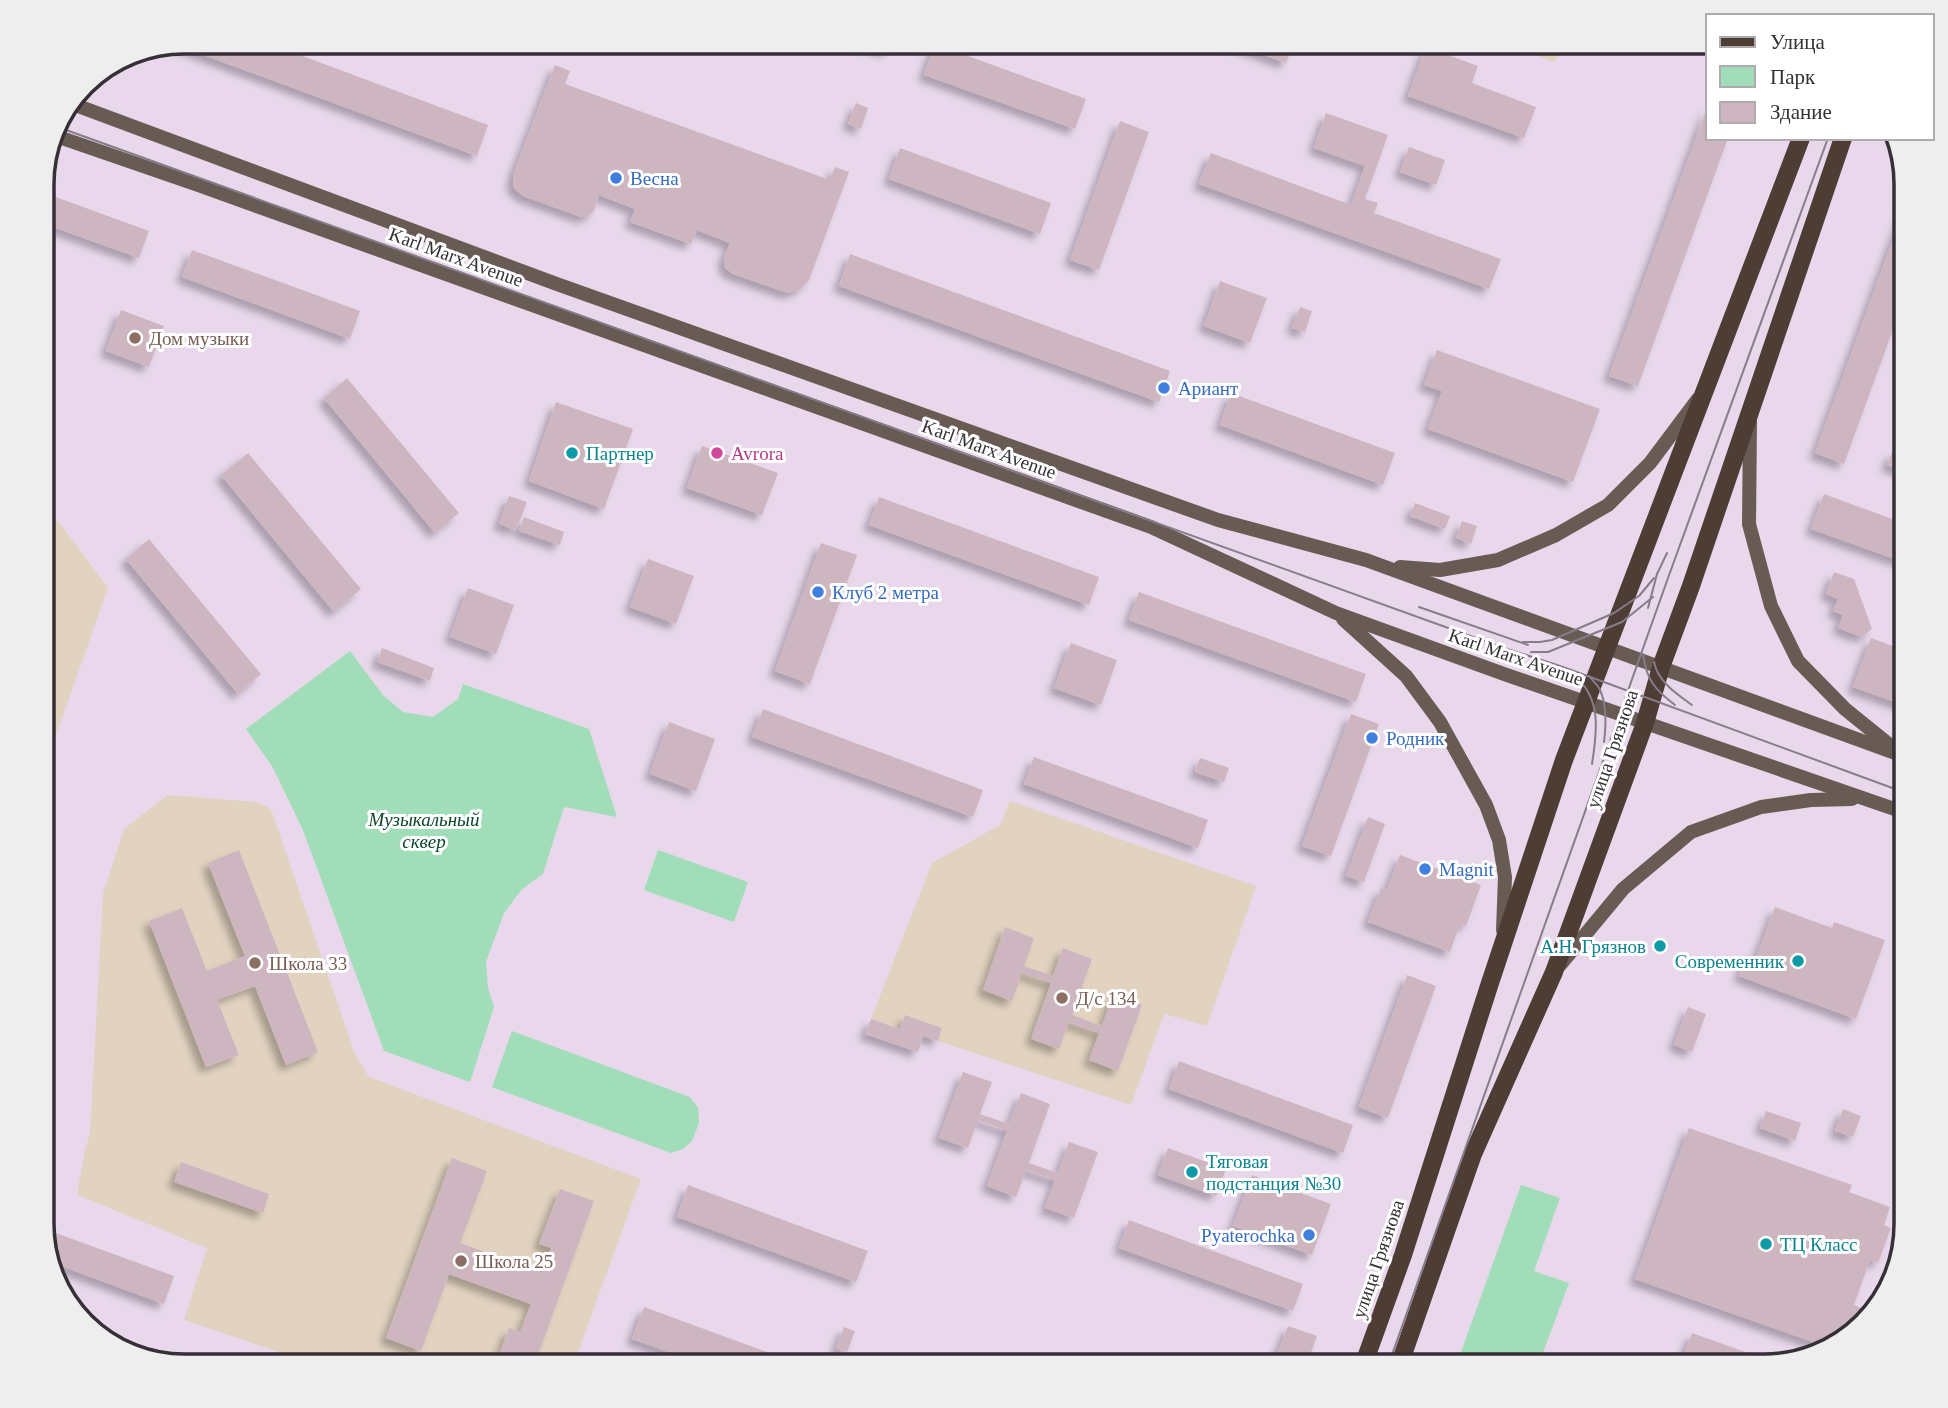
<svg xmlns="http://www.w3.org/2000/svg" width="1948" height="1408" viewBox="0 0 1948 1408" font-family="'Times New Roman',serif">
<defs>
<filter id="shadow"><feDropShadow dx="-6" dy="6" stdDeviation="3.5" flood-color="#0004"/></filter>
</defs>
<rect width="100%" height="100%" fill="#e9d8ec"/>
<g fill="#e2d2c0">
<path d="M1501,42H1562L1555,62Z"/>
<path d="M42,516L59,522L108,588L43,772Z"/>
<path d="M168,795L256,802L266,806L272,812L355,1054L369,1077L641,1179L573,1366H320L184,1320L207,1248L77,1195L85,1150L90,1133L103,894L124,829Z"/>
<path d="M1010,801L1256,886L1207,1026L1164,1014L1131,1105L938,1041L942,1028L905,1015L900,1029L871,1019L932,863L1000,825Z"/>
</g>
<g fill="#a1ddb9">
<path d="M350,651L383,695L403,712L433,717L458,699L463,684L589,729L617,817L564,807L543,874L522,889L504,913L486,962L488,988L494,1007L470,1082L384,1051L303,830L272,766L246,729Z"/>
<path d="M658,850L748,882L734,922L644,890Z"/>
<path d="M512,1031L690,1097L698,1108L699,1123L692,1141L683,1149L671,1153L492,1087Z"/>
<path d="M1521,1185L1560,1198L1534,1271L1569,1283L1538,1366H1456Z"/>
</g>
<g fill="#ceb6c1" filter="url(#shadow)">
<path d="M184,42H265L488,125L477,156L174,44Z"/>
<path d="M860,42H891L887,52Z"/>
<path d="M1229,42H1294L1286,63Z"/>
<path d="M935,44L1086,99L1075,129L924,75Z"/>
<path d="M1426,47L1478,66L1472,83L1536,107L1524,138L1408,96Z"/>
<path d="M555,65L570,71L565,84L830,180L835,167L849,172L809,280L800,289L788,293L733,274L725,268L724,258L730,243L697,230L691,244L630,222L635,209L599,195L594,211L588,216L581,217L523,196L513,187V175Z"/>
<path d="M856,103L868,108L861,129L848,124Z"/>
<path d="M1708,105V138H1728L1638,386L1609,376Z"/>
<path d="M1326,113L1388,135L1365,199L1378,203L1374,213L1501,259L1489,289L1199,184L1211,153L1351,205L1365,166L1314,148Z"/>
<path d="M1120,121L1149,132L1099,270L1070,260Z"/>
<path d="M1409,147L1445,160L1436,185L1400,172Z"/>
<path d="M900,148L1051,203L1040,234L889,179Z"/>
<path d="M42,192L149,231L139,258L42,223Z"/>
<path d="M1906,204V294L1844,464L1815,453Z"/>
<path d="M192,250L360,311L350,339L182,277Z"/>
<path d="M850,254L1170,371L1159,402L839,286Z"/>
<path d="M1220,281L1267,298L1250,343L1204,326Z"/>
<path d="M1300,307L1312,311L1305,332L1292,328Z"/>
<path d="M121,310L164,326L149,367L106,351Z"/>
<path d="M1437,350L1600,409L1573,482L1428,429L1442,391L1424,385Z"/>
<path d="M347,378L459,513L435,533L324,398Z"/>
<path d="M1231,393L1395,453L1383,485L1220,425Z"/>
<path d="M556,402L633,429L604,509L529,481Z"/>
<path d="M702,446L778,473L762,515L687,488Z"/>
<path d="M1892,452L1906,457L1904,472L1887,465Z"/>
<path d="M248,453L361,589L334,612L221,475Z"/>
<path d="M1824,494L1906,524V563L1811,529Z"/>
<path d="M509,496L527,502L516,530L499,524Z"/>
<path d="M879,497L1099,577L1089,605L869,525Z"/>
<path d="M1415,503L1450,516L1445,529L1410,516Z"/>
<path d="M524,517L564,532L560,545L519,531Z"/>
<path d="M1462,521L1477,526L1471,544L1456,538Z"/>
<path d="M149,539L261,674L238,694L126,559Z"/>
<path d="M821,543L857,555L810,684L775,671Z"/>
<path d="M648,559L694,576L676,624L630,607Z"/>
<path d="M1834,572L1854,579L1872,629L1862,637L1838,628L1843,615L1833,611L1838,599L1826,594Z"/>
<path d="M468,588L514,605L496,654L450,637Z"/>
<path d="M1139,592L1366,674L1356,702L1129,620Z"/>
<path d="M1871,638L1906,651V706L1853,687Z"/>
<path d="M1071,643L1117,660L1101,705L1054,688Z"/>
<path d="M382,648L434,668L430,681L377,662Z"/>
<path d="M763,709L983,790L973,817L752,737Z"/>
<path d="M1351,714L1379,724L1331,856L1302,846Z"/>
<path d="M669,722L715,739L696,791L650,774Z"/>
<path d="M1034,757L1208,820L1198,848L1024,784Z"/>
<path d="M1200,758L1229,768L1224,782L1195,772Z"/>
<path d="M1368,817L1385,824L1364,882L1346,876Z"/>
<path d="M239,850L318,1052L286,1065L255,986L217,1000L239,1055L206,1067L149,921L182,908L207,971L245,956L208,863Z"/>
<path d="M1400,855L1481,885L1466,926L1460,924L1450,952L1368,922L1381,888L1387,890Z"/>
<path d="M1775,907L1832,928L1834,922L1885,940L1856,1019L1739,976L1747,955L1756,958Z"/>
<path d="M1005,927L1034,938L1024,966L1053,976L1063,948L1092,959L1072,1015L1102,1026L1113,995L1142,1005L1118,1071L1089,1060L1099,1033L1069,1022L1059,1049L1031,1039L1051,983L1022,973L1012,1001L983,990Z"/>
<path d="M1407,975L1436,986L1388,1118L1359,1107Z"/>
<path d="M1688,1007L1706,1014L1692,1052L1674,1045Z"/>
<path d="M905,1015L942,1028L938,1041L923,1036L918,1052L865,1034L871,1019L900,1029Z"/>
<path d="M1179,1061L1353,1125L1343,1153L1169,1089Z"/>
<path d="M963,1072L992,1082L980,1114L1009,1124L1021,1093L1050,1104L1029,1163L1058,1173L1069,1142L1098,1152L1074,1218L1045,1208L1055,1180L1026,1170L1016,1197L987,1186L1007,1131L978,1120L968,1148L939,1138Z"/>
<path d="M1843,1109L1861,1116L1853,1137L1835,1131Z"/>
<path d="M1766,1111L1801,1123L1795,1141L1760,1128Z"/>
<path d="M1689,1128L1852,1185L1849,1192L1890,1207L1884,1225L1891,1228L1878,1263L1870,1260L1854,1305L1861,1308L1854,1329L1830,1348L1635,1279Z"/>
<path d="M1168,1148L1226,1169L1216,1196L1158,1175Z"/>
<path d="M452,1158L487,1171L460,1243L542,1273L551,1248L539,1244L560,1189L594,1201L534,1366H495L509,1328L520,1332L531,1304L449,1274L421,1351L386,1338Z"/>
<path d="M181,1162L269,1194L263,1213L174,1182Z"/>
<path d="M1252,1175L1331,1204L1312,1255L1233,1226Z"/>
<path d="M688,1185L868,1251L856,1282L677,1217Z"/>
<path d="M1129,1220L1303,1284L1293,1311L1119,1248Z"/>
<path d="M42,1228L174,1276L164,1304L50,1262Z"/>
<path d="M644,1307L805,1366H708L632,1339Z"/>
<path d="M1288,1326L1317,1336L1306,1366H1273Z"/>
<path d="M844,1327L855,1331L847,1352L836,1348Z"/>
<path d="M1692,1333L1776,1363L1764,1366H1680Z"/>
</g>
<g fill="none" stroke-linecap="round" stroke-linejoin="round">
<g stroke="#685b53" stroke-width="14">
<path d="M70,103L554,283L1218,520L1366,560L1906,757"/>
<path d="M53,135L198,185L1151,527L1336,613L1504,674L1906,813"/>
<path d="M1750,422L1749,524L1771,606L1798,661L1845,709L1892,747"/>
<path d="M1400,567L1440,570L1498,560L1556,535L1608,505L1650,463L1698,399"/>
<path d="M1343,619L1406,676L1440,722L1486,805L1499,840L1505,877L1503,930"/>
<path d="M1560,965L1623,889L1691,832L1761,807L1811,800L1852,799"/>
</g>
<g stroke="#4d3d35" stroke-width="18">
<path d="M1363,1366L1403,1255L1489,986L1564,760L1801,138"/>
<path d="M1399,1366L1473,1154L1554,972L1645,723L1661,667L1691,586L1843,138"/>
</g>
<g stroke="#877c89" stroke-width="2">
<path d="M55,126L1501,647L1563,667L1906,793"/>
<path d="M1419,607L1528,645"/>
<path d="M1648,608L1657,574L1667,553"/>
<path d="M1523,642H1540L1552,640L1614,613L1639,596L1654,578"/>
<path d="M1531,652H1548L1622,622L1653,597"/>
<path d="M1643,654C1646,679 1655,690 1675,705"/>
<path d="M1654,662C1658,682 1677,694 1692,705"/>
<path d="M1574,676C1602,697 1597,733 1592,764"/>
<path d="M1589,676C1592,680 1598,685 1600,690C1607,705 1606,726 1604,742"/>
<path d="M1388,1366L1668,578L1828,138"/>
</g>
</g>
<g fill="#3f7fe0" stroke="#fff" stroke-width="2.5">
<circle cx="616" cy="178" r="7"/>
<circle cx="1164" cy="388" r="7"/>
<circle cx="818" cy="592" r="7"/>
<circle cx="1372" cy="738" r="7"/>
<circle cx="1425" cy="869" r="7"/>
<circle cx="1309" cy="1235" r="7"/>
</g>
<g fill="#8d6e63" stroke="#fff" stroke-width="2.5">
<circle cx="135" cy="338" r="7"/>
<circle cx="255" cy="963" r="7"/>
<circle cx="1062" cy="998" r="7"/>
<circle cx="461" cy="1261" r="7"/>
</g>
<g fill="#0f9aa8" stroke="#fff" stroke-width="2.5">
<circle cx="572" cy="453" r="7"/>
<circle cx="1660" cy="946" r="7"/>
<circle cx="1798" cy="961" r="7"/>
<circle cx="1192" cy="1172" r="7"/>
<circle cx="1766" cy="1244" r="7"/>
</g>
<circle fill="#d1479c" stroke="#fff" stroke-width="2.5" cx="717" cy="453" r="7"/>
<g text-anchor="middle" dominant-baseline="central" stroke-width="6" stroke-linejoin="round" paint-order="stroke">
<g font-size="19" fill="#366cbe" stroke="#fff" text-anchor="start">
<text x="630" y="178">Весна</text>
<text x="1178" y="388">Ариант</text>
<text x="832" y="592">Клуб 2 метра</text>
<text x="1386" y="738">Родник</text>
<text x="1439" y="869">Magnit</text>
<text x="1295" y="1235" text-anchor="end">Pyaterochka</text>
</g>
<g font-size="19" fill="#352f36" stroke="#fff">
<text transform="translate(456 257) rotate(20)">Karl Marx Avenue</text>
<text transform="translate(989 449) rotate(20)">Karl Marx Avenue</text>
<text transform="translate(1516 657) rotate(19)">Karl Marx Avenue</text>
<text transform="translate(1612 749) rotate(-71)">улица Грязнова</text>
<text transform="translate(1378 1259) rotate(-71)">улица Грязнова</text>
</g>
<g font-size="19" fill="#785e54" stroke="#fff" text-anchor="start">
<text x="149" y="338">Дом музыки</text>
<text x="269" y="963">Школа 33</text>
<text x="1076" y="998">Д/с 134</text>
<text x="475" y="1261">Школа 25</text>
</g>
<g font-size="19" fill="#0d838f" stroke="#fff" text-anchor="start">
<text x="586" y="453">Партнер</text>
<text x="1646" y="946" text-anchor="end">А.Н. Грязнов</text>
<text x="1784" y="961" text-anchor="end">Современник</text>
<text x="1206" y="1161">Тяговая<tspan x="1206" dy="22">подстанция №30</tspan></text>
<text x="1780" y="1244">ТЦ Класс</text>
</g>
<g font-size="19" fill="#b23c85" stroke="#fff" text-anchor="start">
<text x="731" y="453">Avrora</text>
</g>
<g font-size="19" font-style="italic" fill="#0e472d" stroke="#fff">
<text x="424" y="819">Музыкальный<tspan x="424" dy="22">сквер</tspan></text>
</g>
</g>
<path d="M0 0H1948V1408H0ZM184 54H1764A130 130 0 0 1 1894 184V1224A130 130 0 0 1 1764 1354H184A130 130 0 0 1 54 1224V184A130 130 0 0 1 184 54Z" fill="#efeeef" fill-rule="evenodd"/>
<path fill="none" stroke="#352f36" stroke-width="3.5" d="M184 54H1764A130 130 0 0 1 1894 184V1224A130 130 0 0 1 1764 1354H184A130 130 0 0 1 54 1224V184A130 130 0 0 1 184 54Z"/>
<rect x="1706" y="14" width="228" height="126" fill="#ffffff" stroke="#aeacaf" stroke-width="2"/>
<rect x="1720" y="37" width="35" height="10" fill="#4d3d35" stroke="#aeacaf" stroke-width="2"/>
<text x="1770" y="49" font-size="21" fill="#352f36">Улица</text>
<rect x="1720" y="66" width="35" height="21" fill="#a1ddb9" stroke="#aeacaf" stroke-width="2"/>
<text x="1770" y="84" font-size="21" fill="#352f36">Парк</text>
<rect x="1720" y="102" width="35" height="21" fill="#ceb6c1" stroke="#aeacaf" stroke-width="2"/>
<text x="1770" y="119" font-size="21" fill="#352f36">Здание</text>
</svg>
